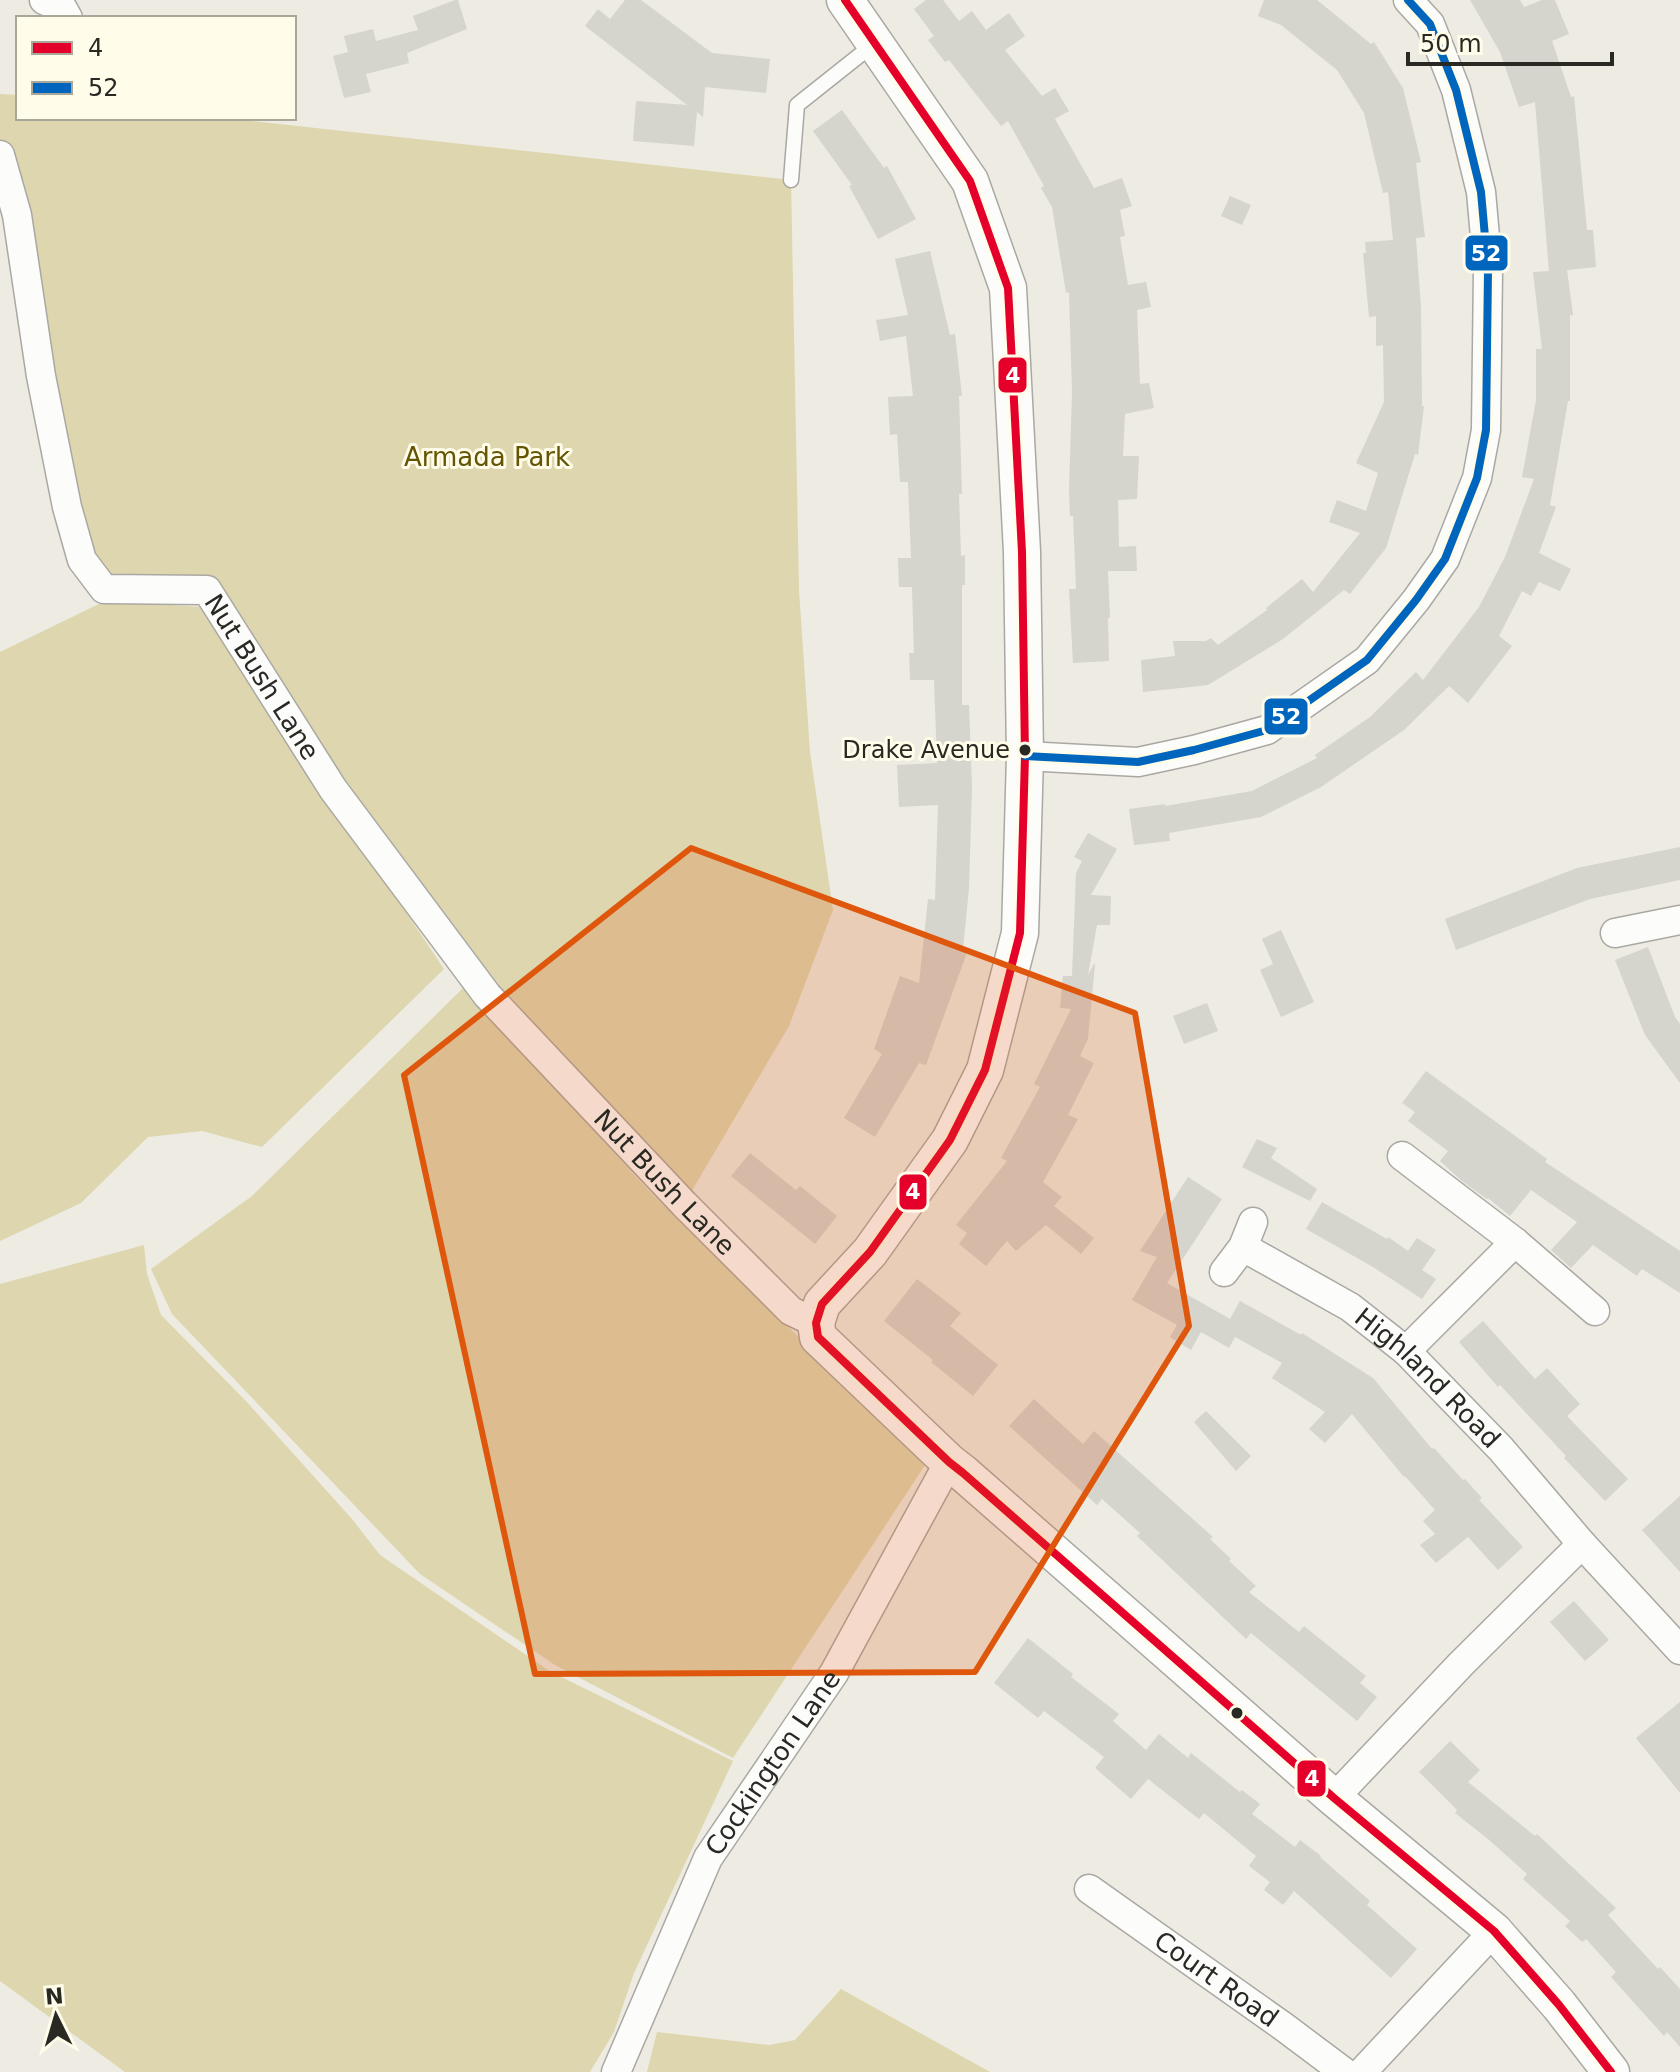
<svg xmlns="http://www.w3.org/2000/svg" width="1680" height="2072" viewBox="0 0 1680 2072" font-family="'DejaVu Sans',sans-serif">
<rect width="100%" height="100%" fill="#edebe2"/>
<g fill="#ded6af">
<path d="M0,94L18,95V118H224L791,180L799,590L810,752L833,910L789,1026L684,1204L487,995L207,590L104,589L82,560L0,155Z"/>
<path d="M105,601L202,607L444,969L262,1147L202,1131L148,1137L81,1203L0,1241V652Z"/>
<path d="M463,988L651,1193L927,1462L733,1758L555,1665L420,1574L172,1314L151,1269L252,1196Z"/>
<path d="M144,1245L147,1274L161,1315L246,1401L352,1519L380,1555L551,1672L733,1761L634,1973L614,2032L590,2072H125L0,1981V1284Z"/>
<path d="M841,1989L990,2072H647L657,2032L769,2045L795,2040Z"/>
</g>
<g fill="#d5d4cd">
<path d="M455,0H458L467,29L407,53L409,63L366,74L371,92L344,98L333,56L348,52L344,36L373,29L376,41L418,30L413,16Z"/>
<path d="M625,0H641L712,53L770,59L766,93L705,87L703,117L697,112L694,146L633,141L636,101L687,105L585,26L598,9L610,19Z"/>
<path d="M926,0H943L959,21L972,11L986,30L1009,13L1025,36L1005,50L1042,96L1055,88L1069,111L1055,119L1094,188L1122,178L1132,206L1120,210L1125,236L1120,237L1128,285L1146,282L1151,307L1137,310L1140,384L1149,383L1154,408L1125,414L1123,456H1139L1137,499L1118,500L1119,547L1136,546L1137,571H1108L1110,618H1108L1109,661L1073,663L1069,589H1076L1073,516H1070L1069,491L1072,392L1069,292L1066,293L1052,207L1041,188L1044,186L1008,121L1001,126L949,60L945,62L928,40L934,36L914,9Z"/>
<path d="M1264,0H1317L1371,44L1374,42L1403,88L1421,162L1416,163L1425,237L1416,238L1421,308L1422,406H1424L1418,455L1415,454L1386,548L1350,594L1344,590L1283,639L1208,685L1143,692L1141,660L1175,656L1173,641H1206L1211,638L1218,645L1267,610L1266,608L1302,579L1313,592L1360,533L1329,522L1337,500L1366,511L1378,473L1356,463L1384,402L1383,345L1376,346V316L1369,317L1363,253H1366L1365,242L1393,240L1388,192L1383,193L1364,113L1337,70L1281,25L1258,16Z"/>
<path d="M1470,0H1520L1524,7L1542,0H1555L1569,34L1552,41L1571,97L1574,96L1587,230H1593L1596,267L1567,270L1573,315H1570V401H1568L1550,505L1556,507L1539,553L1571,569L1560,591L1539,582L1531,596L1522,591L1499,636L1512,646L1468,703L1449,686L1404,730L1321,787L1261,817L1169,833L1170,841L1134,845L1129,809L1165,804V806L1252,791L1317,758L1315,755L1370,717L1416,672L1423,680L1479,607L1505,557L1534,479L1522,477L1536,400V349H1542L1533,272L1549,271L1535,102L1519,107L1500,52Z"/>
<path d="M842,110L884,168L887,166L916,219L878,239L849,186L852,185L813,131Z"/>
<path d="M1230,196L1251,205L1242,225L1221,216Z"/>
<path d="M930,251L950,335L955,334L962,396H959L962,494H959L961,556L965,555V585H962V705H969L972,787L969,888L963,949L968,950L926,1065L919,1063L875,1137L844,1118L882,1054L874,1049L900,976L919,983L928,899L935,900L938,805L899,807L897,765L937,763L934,680H910L909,653H914L912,587H899L898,558H911L908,482H900L897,434L890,435L888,397L913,396L906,336L880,341L876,320L908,315L895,259Z"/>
<path d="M1088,833L1117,849L1091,895L1111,896L1110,925H1097L1088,975L1094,964H1095L1088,1039L1080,1056L1094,1063L1068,1115L1078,1119L1043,1182L1062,1197L1054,1206L1094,1238L1081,1254L1046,1225L1016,1251L1007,1241L986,1266L959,1244L967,1233L956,1225L1007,1161L1001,1158L1040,1087L1034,1084L1071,1009L1060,1008L1063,976H1072L1076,873L1082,861L1074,857Z"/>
<path d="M1680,847V880L1590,899L1456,950L1445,919L1577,868Z"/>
<path d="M1281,930L1314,1002L1281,1017L1260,970L1273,964L1262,939Z"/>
<path d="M1648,947L1675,1017L1680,1024V1083L1645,1035L1615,960Z"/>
<path d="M1207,1003L1218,1031L1184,1044L1173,1016Z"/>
<path d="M1426,1071L1547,1159L1545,1162L1680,1251V1293L1642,1269L1637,1276L1593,1245L1571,1268L1551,1250L1577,1222L1531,1190L1510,1216L1488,1198L1487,1199L1462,1181L1440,1161L1448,1151L1408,1121L1415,1112L1402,1103Z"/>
<path d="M1257,1139L1277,1148L1271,1158L1317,1189L1310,1201L1242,1167Z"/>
<path d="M750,1153L796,1190L800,1186L837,1216L815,1244L731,1176Z"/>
<path d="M1188,1177L1222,1199L1167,1283L1230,1319L1240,1301L1301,1335L1302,1333L1373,1378L1432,1449L1434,1448L1463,1480L1465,1479L1482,1498L1479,1500L1523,1547L1498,1570L1468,1537L1436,1563L1420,1545L1435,1534L1423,1521L1435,1510L1405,1476L1404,1477L1352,1414L1325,1443L1309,1429L1325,1412L1272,1378L1282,1363L1235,1337L1229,1348L1201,1332L1191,1350L1170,1337L1177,1325L1132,1300L1157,1257L1140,1251Z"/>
<path d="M1322,1202L1387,1239L1388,1237L1408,1251L1417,1238L1436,1250L1422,1270L1436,1279L1422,1299L1373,1267L1306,1229Z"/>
<path d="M917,1279L961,1313L950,1326L998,1365L973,1396L931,1362L933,1360L884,1321Z"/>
<path d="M1483,1321L1535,1379L1547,1368L1580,1404L1567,1416L1628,1479L1605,1501L1564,1458L1566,1456L1500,1385L1498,1387L1459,1342Z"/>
<path d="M1034,1399L1083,1444L1094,1431L1213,1537L1210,1539L1231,1559L1229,1561L1256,1586L1249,1592L1299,1632L1304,1626L1366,1676L1360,1683L1377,1697L1357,1721L1251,1633L1246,1639L1137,1536L1140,1533L1102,1499L1097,1505L1009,1426Z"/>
<path d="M1206,1411L1251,1456L1236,1471L1194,1422Z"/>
<path d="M1680,1496V1572L1642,1530Z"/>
<path d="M1574,1601L1609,1640L1585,1661L1550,1622Z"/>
<path d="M1028,1638L1073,1674L1071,1677L1119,1714L1113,1721L1146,1750L1159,1734L1188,1758L1191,1753L1240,1792L1242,1790L1260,1804L1252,1814L1295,1847L1300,1840L1321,1856L1320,1857L1370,1901L1367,1905L1417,1949L1391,1978L1294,1891L1283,1905L1264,1890L1270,1882L1249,1866L1256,1856L1204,1813L1199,1819L1148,1779L1131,1799L1095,1768L1104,1757L1044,1711L1038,1718L994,1683Z"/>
<path d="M1680,1702V1793L1636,1738Z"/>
<path d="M1450,1741L1480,1770L1468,1782L1535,1836L1537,1834L1616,1908L1608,1915L1658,1969L1660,1967L1680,1989V2047L1667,2032L1664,2036L1611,1977L1616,1972L1586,1939L1582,1942L1565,1926L1570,1921L1523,1879L1527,1874L1488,1839L1455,1813L1457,1810L1419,1772Z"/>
</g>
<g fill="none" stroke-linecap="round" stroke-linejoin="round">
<g stroke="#aaa8a2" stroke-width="17">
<path id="service" d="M791,180L797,105L875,43"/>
</g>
<g stroke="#aaa8a2" stroke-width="31">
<g id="minor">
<path d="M44,0L63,9L68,18"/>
<path id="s1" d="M0,155L17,215L41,376L67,507L82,560L104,589L207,590L333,789L487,995L684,1204L791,1311L816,1323"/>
<path d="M1025,756L1138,762L1194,750L1267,730L1367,660L1416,600L1445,559L1477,478L1486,430L1488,270L1481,192L1456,90L1430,24L1408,0"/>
<path d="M1615,933L1680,920"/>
<path d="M1402,1156L1515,1242L1595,1311"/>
<path id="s2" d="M1243,1247L1350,1307L1406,1351L1501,1449L1582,1544L1680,1650"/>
<path d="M1224,1272L1243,1247L1253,1222"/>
<path d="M1406,1351L1515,1242"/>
<path d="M1334,1798L1461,1664L1582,1544"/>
<path id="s3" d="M1089,1889L1284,2027L1344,2072"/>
<path id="s4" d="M616,2072L708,1858L834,1673L949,1462"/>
<path d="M1362,2072L1494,1931"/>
</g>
</g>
<g stroke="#aaa8a2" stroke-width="39">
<path id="tertiary" d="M845,0L970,181L1008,288L1022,552L1025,756L1020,933L985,1070L950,1140L870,1252L822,1304L816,1323L818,1337L949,1462L963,1473L1334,1798L1494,1931L1559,2005L1611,2072"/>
</g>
<use href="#service" stroke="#fcfcfb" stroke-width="14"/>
<use href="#minor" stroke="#fcfcfb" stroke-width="28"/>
<use href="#tertiary" stroke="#fcfcfb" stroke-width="36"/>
<g stroke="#fffcea" stroke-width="14">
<path id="bus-1" d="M845,0L970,181L1008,288L1022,552L1025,756L1020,933L985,1070L950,1140L870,1252L822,1304L816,1323L818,1337L949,1462L963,1473L1334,1798L1494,1931L1559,2005L1611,2072"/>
</g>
<g stroke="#fffcea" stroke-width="14">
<path id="bus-2" d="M1025,756L1138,762L1194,750L1267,730L1367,660L1416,600L1445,559L1477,478L1486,430L1488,270L1481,192L1456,90L1430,24L1408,0"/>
</g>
<use href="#bus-1" stroke="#e4002b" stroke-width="8"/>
<use href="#bus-2" stroke="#0065bd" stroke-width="8"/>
</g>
<path fill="#de570d" fill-opacity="0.2" stroke="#de570d" stroke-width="6" stroke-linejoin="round" d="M691,848L1135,1013L1189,1326L975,1672L535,1674L404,1075Z"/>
<g fill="#292822" stroke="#fffcea" stroke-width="3">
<circle cx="1025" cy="750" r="7"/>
<circle cx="1237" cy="1713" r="7"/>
</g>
<g text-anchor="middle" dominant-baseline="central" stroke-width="6" stroke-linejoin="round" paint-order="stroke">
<g font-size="24" fill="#292822" stroke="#fffcea" text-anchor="end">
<text x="1010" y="750">Drake Avenue</text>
</g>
<g font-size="26" fill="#645503" stroke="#fffcea">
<text x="487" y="457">Armada Park</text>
</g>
<g font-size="26" fill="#292822" stroke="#fffcea">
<text stroke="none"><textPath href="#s1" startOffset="656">Nut Bush Lane</textPath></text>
<text stroke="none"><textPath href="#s1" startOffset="1304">Nut Bush Lane</textPath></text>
<text stroke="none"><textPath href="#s2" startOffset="228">Highland Road</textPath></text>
<text stroke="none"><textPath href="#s4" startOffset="348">Cockington Lane</textPath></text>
<text stroke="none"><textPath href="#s3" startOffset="156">Court Road</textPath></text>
</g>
</g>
<g stroke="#fffcea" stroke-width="3">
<rect x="1464" y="234" width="45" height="38" rx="8" fill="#0065bd"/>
<rect x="997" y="356" width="31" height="38" rx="8" fill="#e4002b"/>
<rect x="1263" y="697" width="46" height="39" rx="8" fill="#0065bd"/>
<rect x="898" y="1173" width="30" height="38" rx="8" fill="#e4002b"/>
<rect x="1296" y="1759" width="31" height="39" rx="8" fill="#e4002b"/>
</g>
<g font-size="22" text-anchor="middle" font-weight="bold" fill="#fff">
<text x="1486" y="261">52</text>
<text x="1013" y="383">4</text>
<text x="1286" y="724">52</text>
<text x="913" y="1199">4</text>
<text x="1312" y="1786">4</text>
</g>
<rect x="16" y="16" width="280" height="104" fill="#fffcea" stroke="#a9a79a" stroke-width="2"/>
<rect x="32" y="42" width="40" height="12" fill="#e4002b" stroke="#a9a79a" stroke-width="2"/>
<text x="88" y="56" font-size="24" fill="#292822">4</text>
<rect x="32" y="82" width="40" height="12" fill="#0065bd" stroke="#a9a79a" stroke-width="2"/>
<text x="88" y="96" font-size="24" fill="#292822">52</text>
<g transform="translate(56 2016) rotate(355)" stroke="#fffcea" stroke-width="6" paint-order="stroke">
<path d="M0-6L14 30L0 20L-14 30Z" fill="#292822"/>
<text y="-12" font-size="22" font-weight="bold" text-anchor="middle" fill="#292822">N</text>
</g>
<path d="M1408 52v12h204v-12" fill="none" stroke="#292822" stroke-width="4"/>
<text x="1420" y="52" font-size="24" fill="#292822" stroke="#fffcea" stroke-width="6" paint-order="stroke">50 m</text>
</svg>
